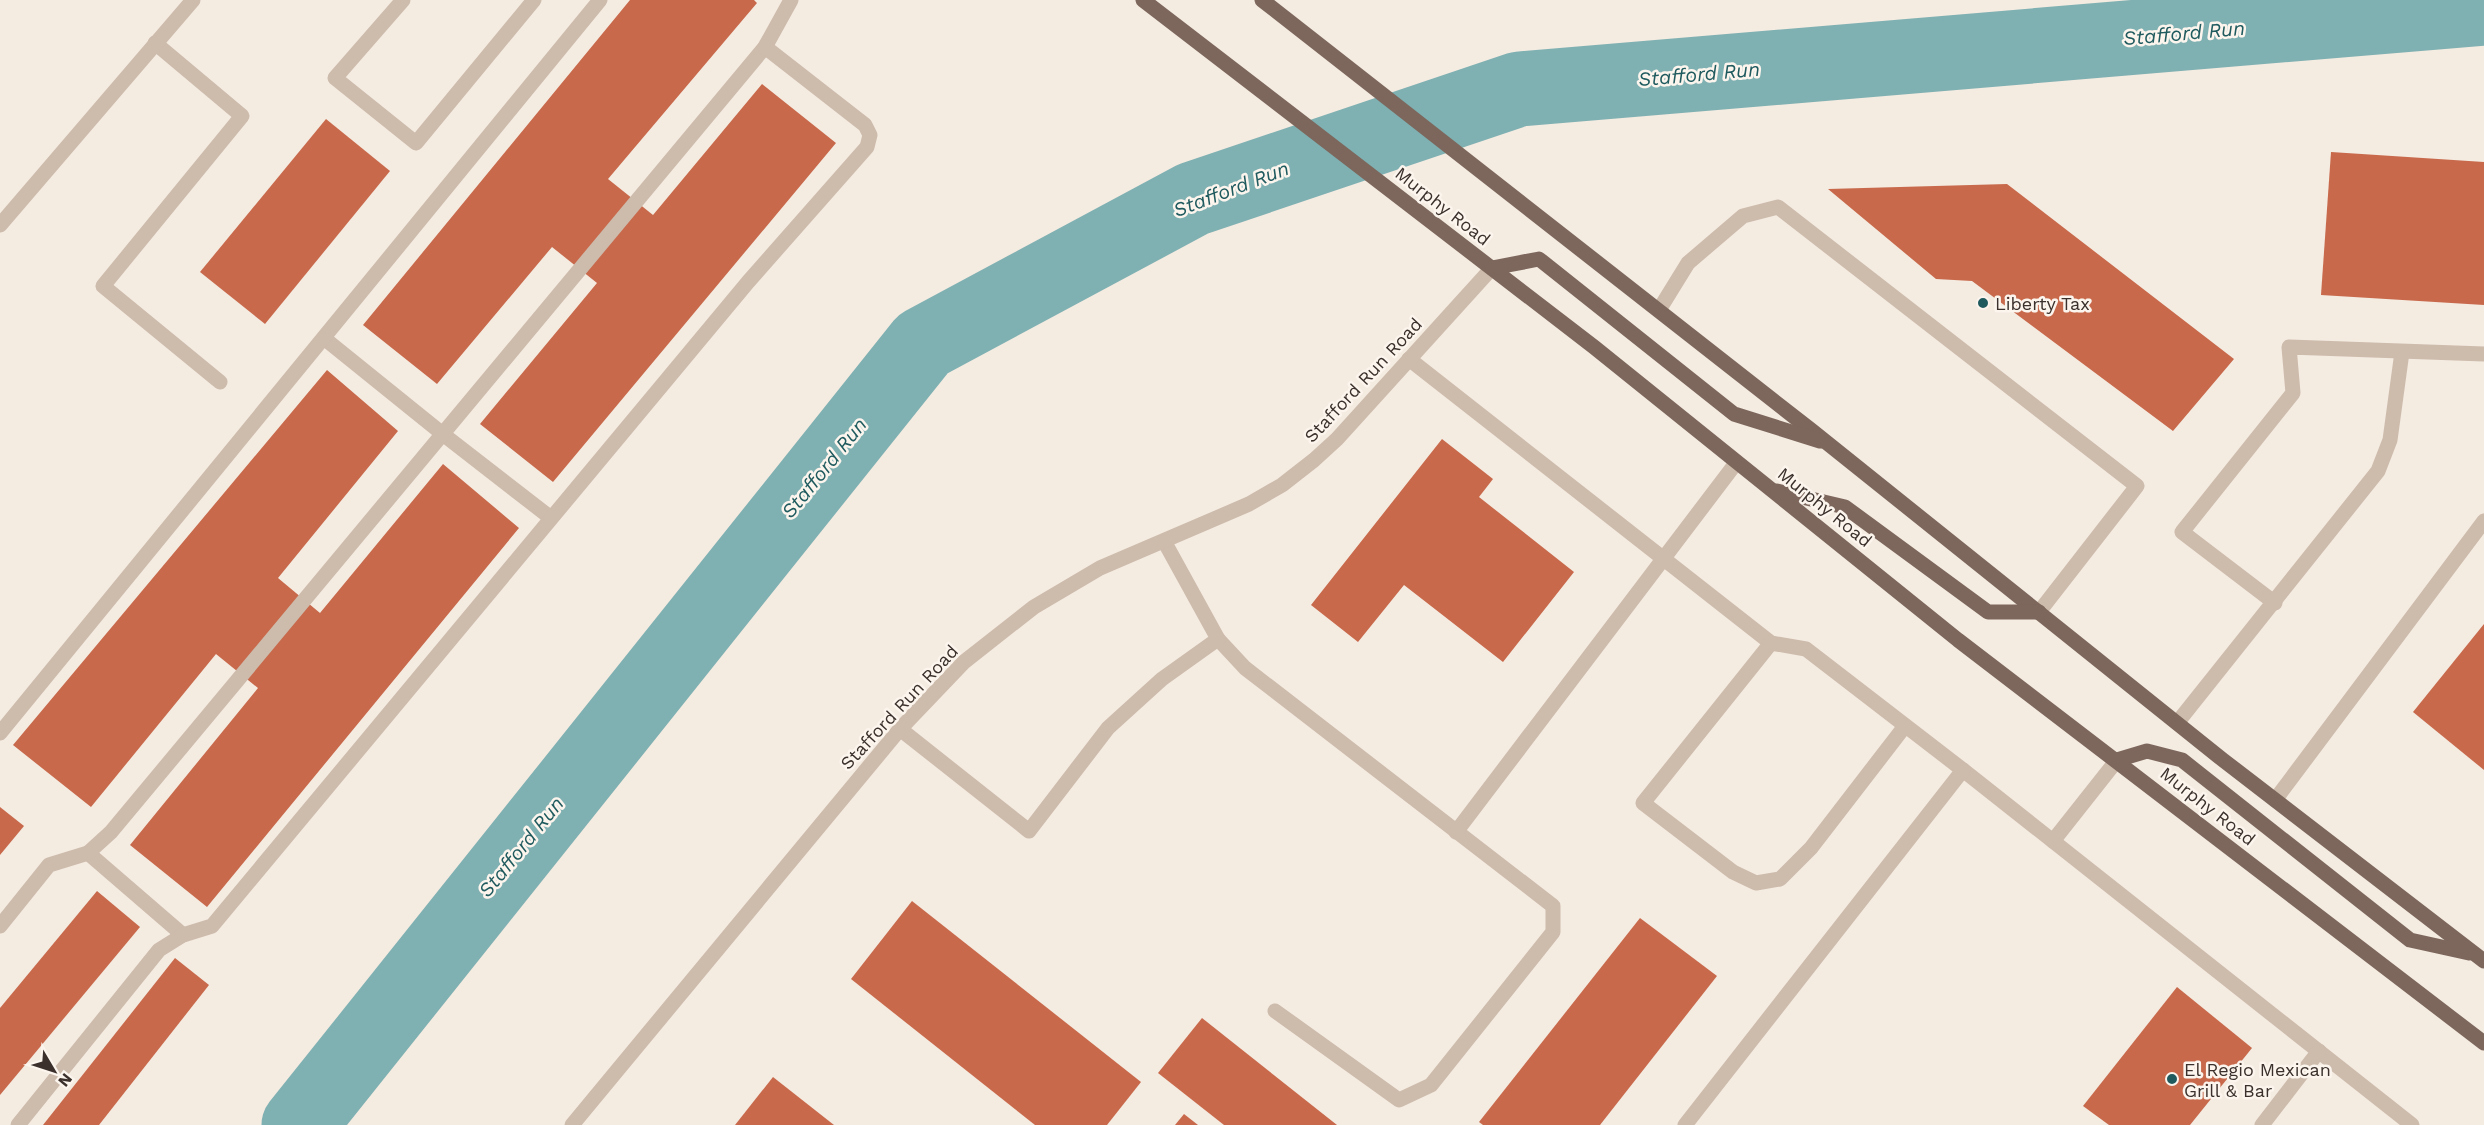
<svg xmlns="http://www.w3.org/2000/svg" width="2484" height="1125" viewBox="0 0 2484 1125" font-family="'Work Sans',sans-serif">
<rect width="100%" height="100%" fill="#f4ebe1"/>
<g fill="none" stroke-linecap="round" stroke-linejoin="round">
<path stroke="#7fb0b2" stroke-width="75" d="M299,1125L923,344L1193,199L1519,89L2484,8"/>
</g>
<g fill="#c8694b">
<path d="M630,0H754L757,3L608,179L653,215L762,84L836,143L553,482L480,424L597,283L552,247L437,384L363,325Z"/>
<path d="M326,119L390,171L265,324L200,272Z"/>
<path d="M2331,152L2484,162V305L2321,295Z"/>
<path d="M2007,184L2234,359L2173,431L1972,281L1936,279L1828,189Z"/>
<path d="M327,370L398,431L278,578L320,613L443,464L519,528L207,907L130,845L258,688L216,654L91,807L13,745Z"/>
<path d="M1442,439L1493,479L1479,497L1574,572L1503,662L1404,585L1358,642L1311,605Z"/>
<path d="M2484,624V770L2413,712Z"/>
<path d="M0,807L24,826L0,855Z"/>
<path d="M97,891L140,927L0,1095V1008Z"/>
<path d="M912,901L1141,1082L1107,1125H1035L851,979Z"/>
<path d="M1640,918L1717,976L1600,1125H1483L1479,1122Z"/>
<path d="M175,958L209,985L99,1125H43Z"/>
<path d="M2177,987L2252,1048L2190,1125H2109L2083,1106Z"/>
<path d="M1202,1018L1337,1125H1224L1158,1073Z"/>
<path d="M773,1077L834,1125H735Z"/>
<path d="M1184,1114L1198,1125H1175Z"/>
</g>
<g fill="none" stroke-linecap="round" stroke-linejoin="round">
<g stroke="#cdbbac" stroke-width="15">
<path d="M403,0L335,78L416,143L534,0"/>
<path d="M155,43L242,116L103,286L220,382"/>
<path d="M0,225L193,0"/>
<path d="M1659,310L1688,263L1743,216L1778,207L2137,486L2039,612"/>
<path d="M325,339L444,435L551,518"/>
<path d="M1409,359L1771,643L1806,649L1963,770L2412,1125"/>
<path d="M2275,603L2182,532L2293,393L2289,347L2484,354"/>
<path d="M1218,639L1245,668L1553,906V932L1431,1085L1399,1100L1275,1011"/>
<path d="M1771,643L1643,803L1733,872L1756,883L1780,879L1811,848L1905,726"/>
<path d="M2177,723L2378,471L2390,440L2402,352"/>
<path d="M900,729L1029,831L1108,728L1162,679L1218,639L1164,541"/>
<path d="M0,733L600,0"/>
<path d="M2275,800L2484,521"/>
<path d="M1456,832L1736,463"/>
<path d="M2053,841L2117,760"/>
<path d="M88,853L183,935"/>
<path d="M0,926L49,865L88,853L111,832L765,47L791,0"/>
<path d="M18,1125L159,950L183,935L212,926L748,282L867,147L870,135L865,125L765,47"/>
<path d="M572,1125L900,729L964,662L1034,607L1100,568L1249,504L1282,485L1314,460L1337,439L1492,268"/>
<path d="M1685,1125L1963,770"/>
<path d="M2262,1125L2319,1051"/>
</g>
<g stroke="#7d675c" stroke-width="15">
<path d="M1143,0L1594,347L1958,640L2484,1043"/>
<path d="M1262,0L1811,430L2223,760L2484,961"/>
<path d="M1492,268L1539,259L1734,414L1820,441"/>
<path d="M1777,491L1845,507L1988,612H2039"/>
<path d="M2117,760L2147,751L2182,760L2410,940L2469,953"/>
</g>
</g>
<g fill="#1f5a5e" stroke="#fbf5ee" stroke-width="2">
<circle cx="1983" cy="303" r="6"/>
<circle cx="2172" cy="1079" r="6"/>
</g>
<g text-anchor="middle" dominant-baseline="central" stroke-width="5" stroke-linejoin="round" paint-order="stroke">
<g font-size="18" fill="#3b302b" stroke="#fbf5ee">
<text transform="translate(1443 206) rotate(38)">Murphy Road</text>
<text transform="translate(1363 380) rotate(-47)">Stafford Run Road</text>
<text transform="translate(1825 507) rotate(39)">Murphy Road</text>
<text transform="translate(899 707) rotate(-47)">Stafford Run Road</text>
<text transform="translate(2208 806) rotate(38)">Murphy Road</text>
</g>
<g font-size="18" fill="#3b302b" stroke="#fbf5ee" text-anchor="start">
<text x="1995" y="303">Liberty Tax</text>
<text x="2184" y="1069">El Regio Mexican<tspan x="2184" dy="21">Grill &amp; Bar</tspan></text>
</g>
<g font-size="20" font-style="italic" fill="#1f5a5e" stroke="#fbf5ee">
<text transform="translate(2184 33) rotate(-5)">Stafford Run</text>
<text transform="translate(1699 74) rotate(-5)">Stafford Run</text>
<text transform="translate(1231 189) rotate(-21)">Stafford Run</text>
<text transform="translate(824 468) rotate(-51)">Stafford Run</text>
<text transform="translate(521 847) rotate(-51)">Stafford Run</text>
</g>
</g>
<g transform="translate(54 1071) rotate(129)" stroke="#fbf5ee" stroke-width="4.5" paint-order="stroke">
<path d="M0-4.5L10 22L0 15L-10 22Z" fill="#3b302b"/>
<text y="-9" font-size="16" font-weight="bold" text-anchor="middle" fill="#3b302b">N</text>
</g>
</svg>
